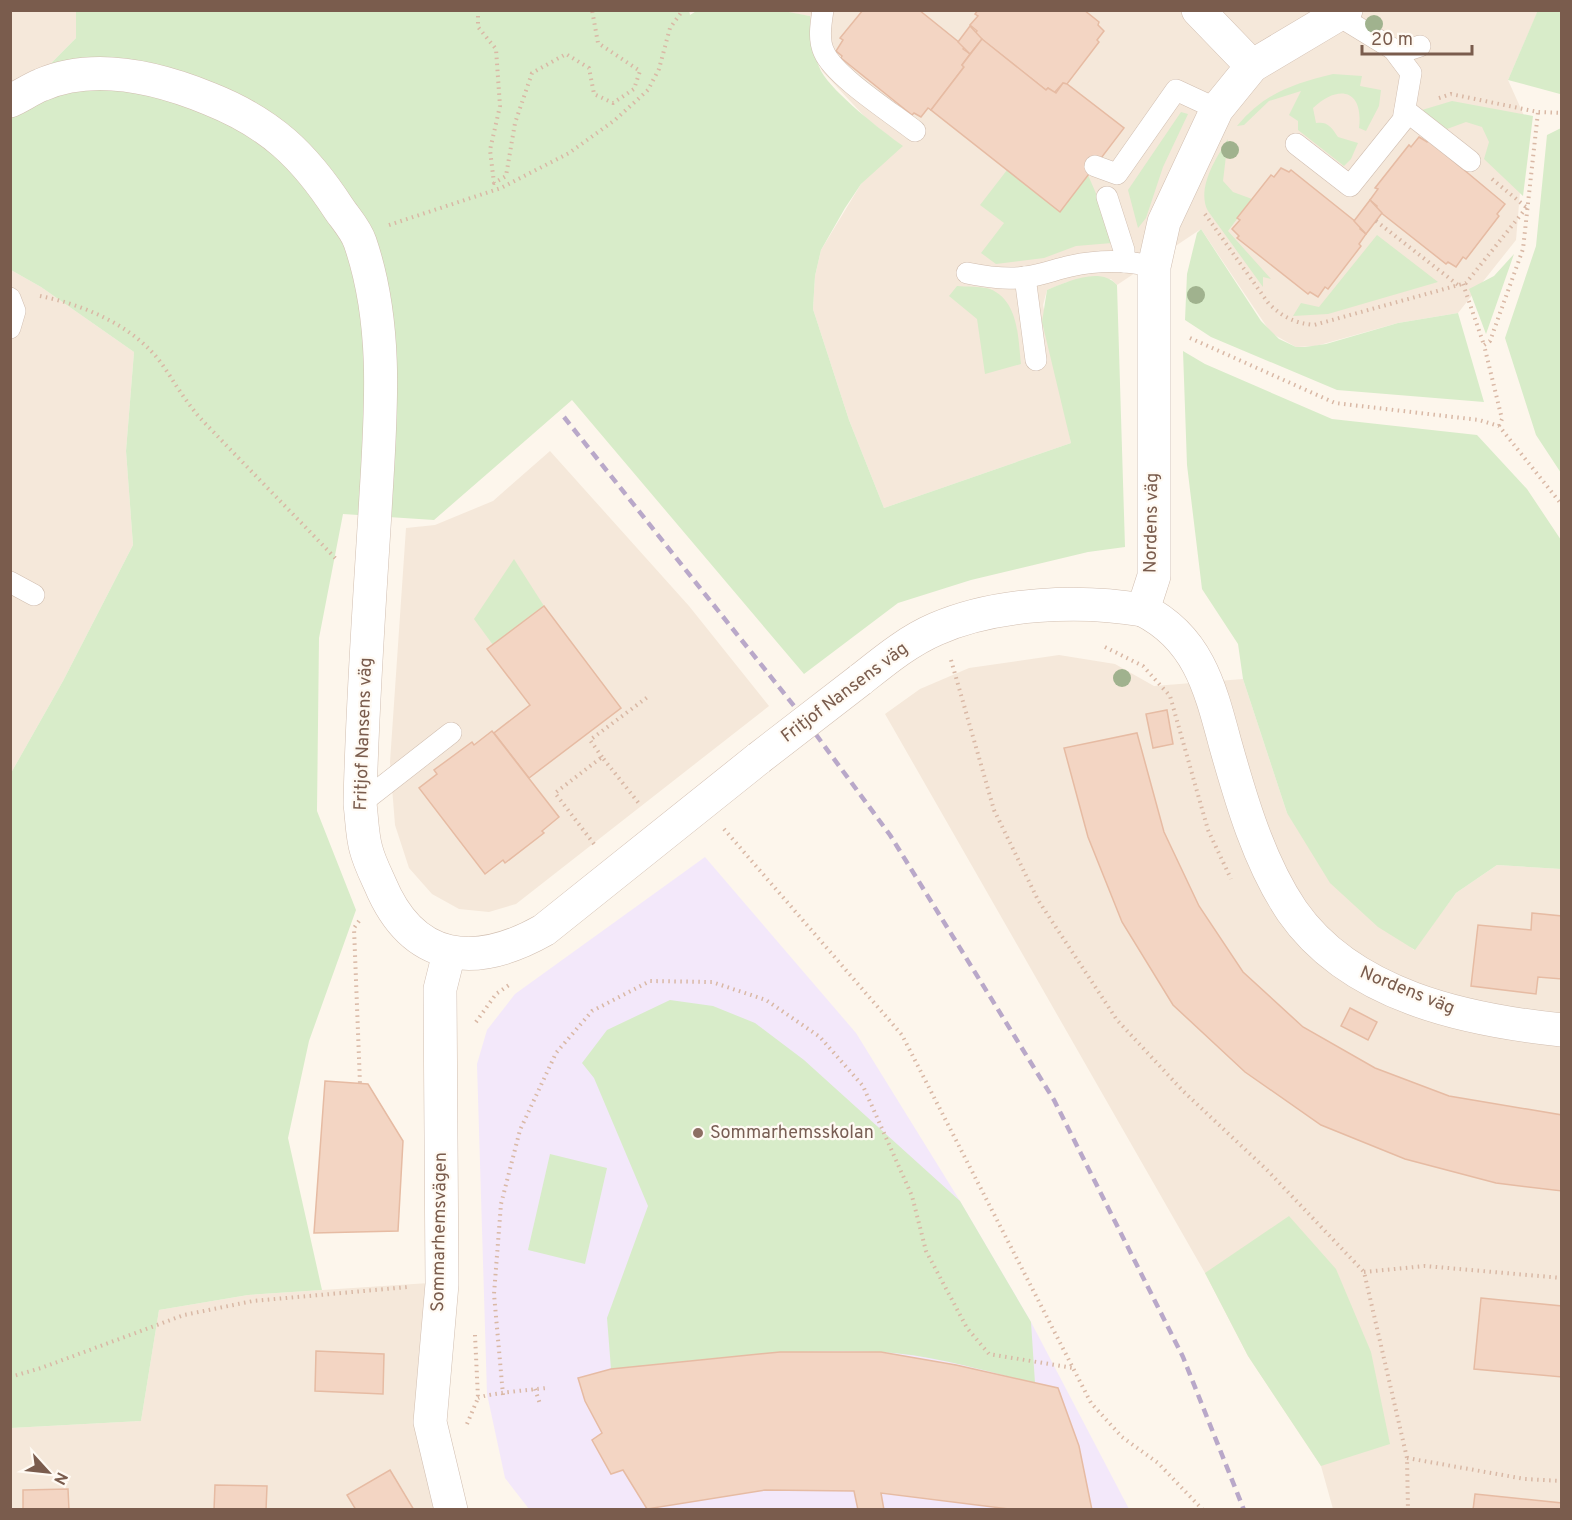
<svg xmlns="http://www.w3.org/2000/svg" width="1572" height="1520" viewBox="0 0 1572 1520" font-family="Overpass,sans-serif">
<rect width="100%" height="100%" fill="#fdf6ec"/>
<g fill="#f5e8da">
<path d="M11,11H76V38L11,104Z"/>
<path d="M778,11H1538L1508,80L1526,120L1516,240L1458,313L1398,323L1316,346L1296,347L1271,333L1201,229L1117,285L1111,279L1067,282L1047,290L1043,305L1071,443L884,508L849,420L813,309L815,276L821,250L861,184L899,144L866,118L822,71L811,37L810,16Z"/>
<path d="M11,270L41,287L134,352L126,451L133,545L63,681L11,773Z"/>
<path d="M550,451L689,606L769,706L516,904L489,912L459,909L432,894L409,868L395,825L390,762L406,528L435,525L493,501Z"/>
<path d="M1059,655L1115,664L1154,686L1243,679L1287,813L1414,950L1456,893L1497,865L1561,869V1509H1333L1321,1466L1248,1356L1205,1273L885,714L920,689L969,668Z"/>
<path d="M429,1283L436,1422L458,1509L11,1510V1428L141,1421L159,1310L248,1295Z"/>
</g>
<path fill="#f3e8fa" d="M705,857L856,1033L960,1201L1031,1322L1129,1509H529L505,1478L487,1394L477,1064L487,1030L515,994Z"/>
<g fill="#d8ecc9">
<path d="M689,10L690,15L698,10H778L810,16C811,34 813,55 821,71C834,94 881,130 903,146L861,184L845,208L821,250L815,276L813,309L849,420L884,508L1071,443L1042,322L1047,290C1067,282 1100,266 1117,285L1125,547L1088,552L971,580L898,603L804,674L572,400L434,520L343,514L319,638L317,811L356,910L309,1041L288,1138L322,1290L248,1295L159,1310L141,1421L11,1428V773L63,681L133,545L126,451L134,352L41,287L11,270V104L76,38V11Z"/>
<path d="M1538,10L1561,11L1560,94L1508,80Z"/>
<path d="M1333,74L1362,76L1360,86L1381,90L1379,106L1366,131L1359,128C1364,89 1338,84 1313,108L1316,123C1328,121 1332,128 1338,137L1358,143L1351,159L1344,166L1298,130V121L1289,115L1301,91L1269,101L1244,125L1237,126C1264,93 1293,84 1333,74Z"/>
<path d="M1452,101L1533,116L1523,196L1484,159L1489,142L1482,127L1466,122L1447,129L1422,110Z"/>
<path d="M1181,112L1188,114L1163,167L1146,218L1138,228L1128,190Z"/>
<path d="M1561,128V473L1536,435L1505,338L1536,246L1547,135Z"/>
<path d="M1228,139L1223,181L1233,192L1252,199L1228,231L1271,279L1263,277V287L1208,211C1196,189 1216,158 1228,139Z"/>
<path d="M1007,170L1088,175L1108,221L1112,243L1076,246L1044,258L996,264L981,253L1004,223L980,205Z"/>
<path d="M1201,229L1261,321L1279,339L1296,347H1305L1326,344L1398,323L1458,313L1484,402L1337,390L1211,337L1185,320L1187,274L1197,233Z"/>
<path d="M1377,235L1438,282L1328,314L1293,316L1301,303L1319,307Z"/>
<path d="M1514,254L1486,334L1469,289L1494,276Z"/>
<path d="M957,286C967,287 980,286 990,289C1019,301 1018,338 1021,364L985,374L977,319L949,296Z"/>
<path d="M1183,351L1205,364L1332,419L1477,435L1527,489L1561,540V869L1497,865L1456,893L1415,950L1378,927L1330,883L1287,813L1243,679L1238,644L1202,589L1187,465Z"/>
<path d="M514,559L544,606L493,645L474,619Z"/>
<path d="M670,1000L713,1006L755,1023L804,1060L960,1201L1031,1322L1035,1383C985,1371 929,1354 879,1352C789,1348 700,1360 611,1369L607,1318L648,1206L594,1078L582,1063L607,1030Z"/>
<path d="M550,1154L607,1168L585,1264L528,1250Z"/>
<path d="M1289,1216L1336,1269L1371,1352L1390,1444L1321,1466L1248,1356L1205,1273Z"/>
</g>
<g fill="#f3d5c3" stroke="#e6bba3" stroke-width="1.5">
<path d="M863,10H919L965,47L963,49L970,54L962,65L964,67L931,110L928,108L921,117L914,113L912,115L841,58L842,56L836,51L843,40L840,38Z"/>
<path d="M978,10H1084L1099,22L1098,25L1104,31L1097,40L1099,42L1067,84L1063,83L1054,93L1048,88L1046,90L975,34L977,31L970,25L978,16L975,14Z"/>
<path d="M970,26L982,39L970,54L958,42Z"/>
<path d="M982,39L1046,90L1048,88L1056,93L1063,83L1067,84L1124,128L1060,212L931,110L964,67L962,65Z"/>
<path d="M1419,137L1427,142L1428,140L1505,204L1497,214L1499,216L1466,259L1463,257L1456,267L1448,262L1446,264L1375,208L1377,206L1370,200L1378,189L1375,188L1409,145L1411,147Z"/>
<path d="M1281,168L1289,172L1291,170L1361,226L1360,229L1366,234L1359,244L1361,246L1328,289L1325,287L1318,297L1310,292L1308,294L1237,238L1239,236L1232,229L1240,220L1237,218L1271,175L1274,177Z"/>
<path d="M1370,200L1382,213L1366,234L1354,221Z"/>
<path d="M544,606L621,708L529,778L494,733L530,705L487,649Z"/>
<path d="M1167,710L1173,744L1153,748L1146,714Z"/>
<path d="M492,731L559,817L542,831L544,833L505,863L503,860L485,874L419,788L437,774L434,770L472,742L474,745Z"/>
<path d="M1137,733L1164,832L1199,906L1243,972L1303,1027L1375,1068L1449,1096L1562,1115V1191L1496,1183L1405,1159L1321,1125L1245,1072L1173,1005L1122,922L1088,837L1064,748Z"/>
<path d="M1532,913L1562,916V979L1538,977L1536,994L1471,986L1478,925L1531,930Z"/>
<path d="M1350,1008L1377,1022L1368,1040L1341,1026Z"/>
<path d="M325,1081L368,1084L403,1141L398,1231L314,1233Z"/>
<path d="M1481,1298L1562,1306V1377L1474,1369Z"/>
<path d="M316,1351L384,1354L383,1394L315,1391Z"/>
<path d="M780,1352H881L956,1365L1058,1388L1079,1446L1092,1510H1017L881,1493L884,1510H858L854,1491L765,1490L647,1509L623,1470L611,1474L592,1440L602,1433L585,1401L578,1378L611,1369Z"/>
<path d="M390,1470L414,1510H356L347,1495Z"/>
<path d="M215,1485L267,1486L266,1510H214Z"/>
<path d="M68,1489L69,1510H23V1490Z"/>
<path d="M1475,1494L1562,1503V1510H1473Z"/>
</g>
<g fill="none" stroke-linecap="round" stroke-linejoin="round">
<g stroke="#d1beb0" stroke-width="22">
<g id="lane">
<path d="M823,10C821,23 818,40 824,52C834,76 892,113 915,131"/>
<path d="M1393,49L1408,50L1420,46"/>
<path d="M1405,110L1470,161"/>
<path d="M1296,144L1350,186L1403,120L1411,73L1393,49L1339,16"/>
<path d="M1095,166L1117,174L1176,90L1217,109"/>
<path d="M1107,197L1124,250V262"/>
<path d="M967,273C987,277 1006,280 1026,277C1042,275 1056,269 1071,266C1099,260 1127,260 1154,267"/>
<path d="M1025,277L1036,360"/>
<path d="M10,298L15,311L10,328"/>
<path d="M10,582L34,595"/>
<path d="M360,804L451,733"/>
</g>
</g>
<g stroke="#d1beb0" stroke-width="34">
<g id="street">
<path d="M1198,10L1252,66"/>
<path d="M1346,10L1252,66L1217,109L1164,222L1154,267V576L1143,610C1198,638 1210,687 1225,743C1241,800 1259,862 1292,911C1351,996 1466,1020 1562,1030"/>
<path d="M10,101C21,96 31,89 41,85C94,62 159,78 210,99C270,123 304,155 339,209C346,219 356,230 360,242C390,329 380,422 375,512C369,609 362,706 360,804C362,819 362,835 366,849C369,861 375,873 380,884C413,963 475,969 544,930L759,758"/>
<path d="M860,680C884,661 908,641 936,629C996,603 1079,599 1143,610"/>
<path d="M449,953L440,989L442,1284L430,1422L451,1510"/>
</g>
</g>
<g stroke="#d9b8a5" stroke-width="4" stroke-dasharray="1.5 4.5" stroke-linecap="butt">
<path d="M478,10V27L496,49L500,106L490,150L494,183L506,176L515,123L532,73L566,54L589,68L594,94L613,103L634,89L640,71L598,43L592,10"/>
<path d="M1439,98L1451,94L1538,112L1562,113"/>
<path d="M1492,179L1526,207"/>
<path d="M1205,214L1269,304C1283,317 1294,323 1314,325L1466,283L1527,207"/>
<path d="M1376,221L1458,285"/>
<path d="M389,225L501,188L569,153L615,120L648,90L659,69L670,28L683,10"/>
<path d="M1463,284L1484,345"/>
<path d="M40,296C85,305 137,327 164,367C176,385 186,402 201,419C246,466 292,513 337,560"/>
<path d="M1190,338L1335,403L1479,420L1499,426L1562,505"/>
<path d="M1499,426L1502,419L1484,345L1490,341L1523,249L1538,112"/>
<path d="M1105,647L1143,666L1170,696L1208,830L1231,879"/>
<path d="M951,660L994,810L1038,900L1117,1020L1183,1091L1267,1170L1364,1272L1407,1458L1408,1510"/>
<path d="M602,757L590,740L649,696"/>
<path d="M724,829L902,1035L1091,1403L1122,1437L1158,1463L1203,1510"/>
<path d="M594,844L555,793L602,757L641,806"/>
<path d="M359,921L354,928L360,1084"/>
<path d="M476,1022L496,994L509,985"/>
<path d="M1364,1272L1425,1266L1562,1278"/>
<path d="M10,1377L41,1368L184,1315L253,1301L408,1287"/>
<path d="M535,1389L540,1404"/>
<path d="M503,1395L494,1294L501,1204L520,1130L556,1053L592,1011L650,981L712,982L766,1000L820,1037L863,1086L912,1196L926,1251L967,1328L989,1354L1073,1368"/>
<path d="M478,1398C489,1393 531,1390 546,1388"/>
<path d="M467,1424L478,1398L475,1335"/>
<path d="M1407,1458L1525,1479L1562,1481"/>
</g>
<use href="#lane" stroke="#fff" stroke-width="21"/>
<use href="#street" stroke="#fff" stroke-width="33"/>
<path stroke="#b9a8c9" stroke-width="4.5" stroke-dasharray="9 6" stroke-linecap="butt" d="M564,417L806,721L890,835L1054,1100L1183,1357L1244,1510"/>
<g stroke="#d1beb0" stroke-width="34" stroke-linecap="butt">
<path id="street-bridge" d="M759,758L860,680"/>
</g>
<use href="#street-bridge" stroke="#fff" stroke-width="33"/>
</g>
<g fill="#a0b28e">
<circle cx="1374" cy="24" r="9"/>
<circle cx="1230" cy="150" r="9"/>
<circle cx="1196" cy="295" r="9"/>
<circle cx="1122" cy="678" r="9"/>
</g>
<circle fill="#8d6e63" stroke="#fffaf3" stroke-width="2" cx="698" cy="1133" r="6"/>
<g text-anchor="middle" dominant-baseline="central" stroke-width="4.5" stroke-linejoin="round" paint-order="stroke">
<g font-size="18" fill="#7a5c4d" stroke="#fffaf3">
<text transform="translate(1152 523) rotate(-89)">Nordens väg</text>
<text transform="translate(845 693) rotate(-37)">Fritjof Nansens väg</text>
<text transform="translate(364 734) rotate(-88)">Fritjof Nansens väg</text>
<text transform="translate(1407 991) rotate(22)">Nordens väg</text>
<text transform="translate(440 1232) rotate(-89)">Sommarhemsvägen</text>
</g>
<g font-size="18" fill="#785e54" stroke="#fffaf3" text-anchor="start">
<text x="710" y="1133">Sommarhemsskolan</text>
</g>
</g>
<rect width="1572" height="1520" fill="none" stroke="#7a5c4d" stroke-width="24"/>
<g transform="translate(48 1472) rotate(117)" stroke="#fffaf3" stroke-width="4.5" paint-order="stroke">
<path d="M0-4.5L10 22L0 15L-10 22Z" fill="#7a5c4d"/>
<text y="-9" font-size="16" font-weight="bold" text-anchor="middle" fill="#7a5c4d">N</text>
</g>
<path d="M1362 45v9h110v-9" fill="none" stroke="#7a5c4d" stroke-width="3"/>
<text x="1371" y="45" font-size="18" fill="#7a5c4d" stroke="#fffaf3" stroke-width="4.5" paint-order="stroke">20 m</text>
</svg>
